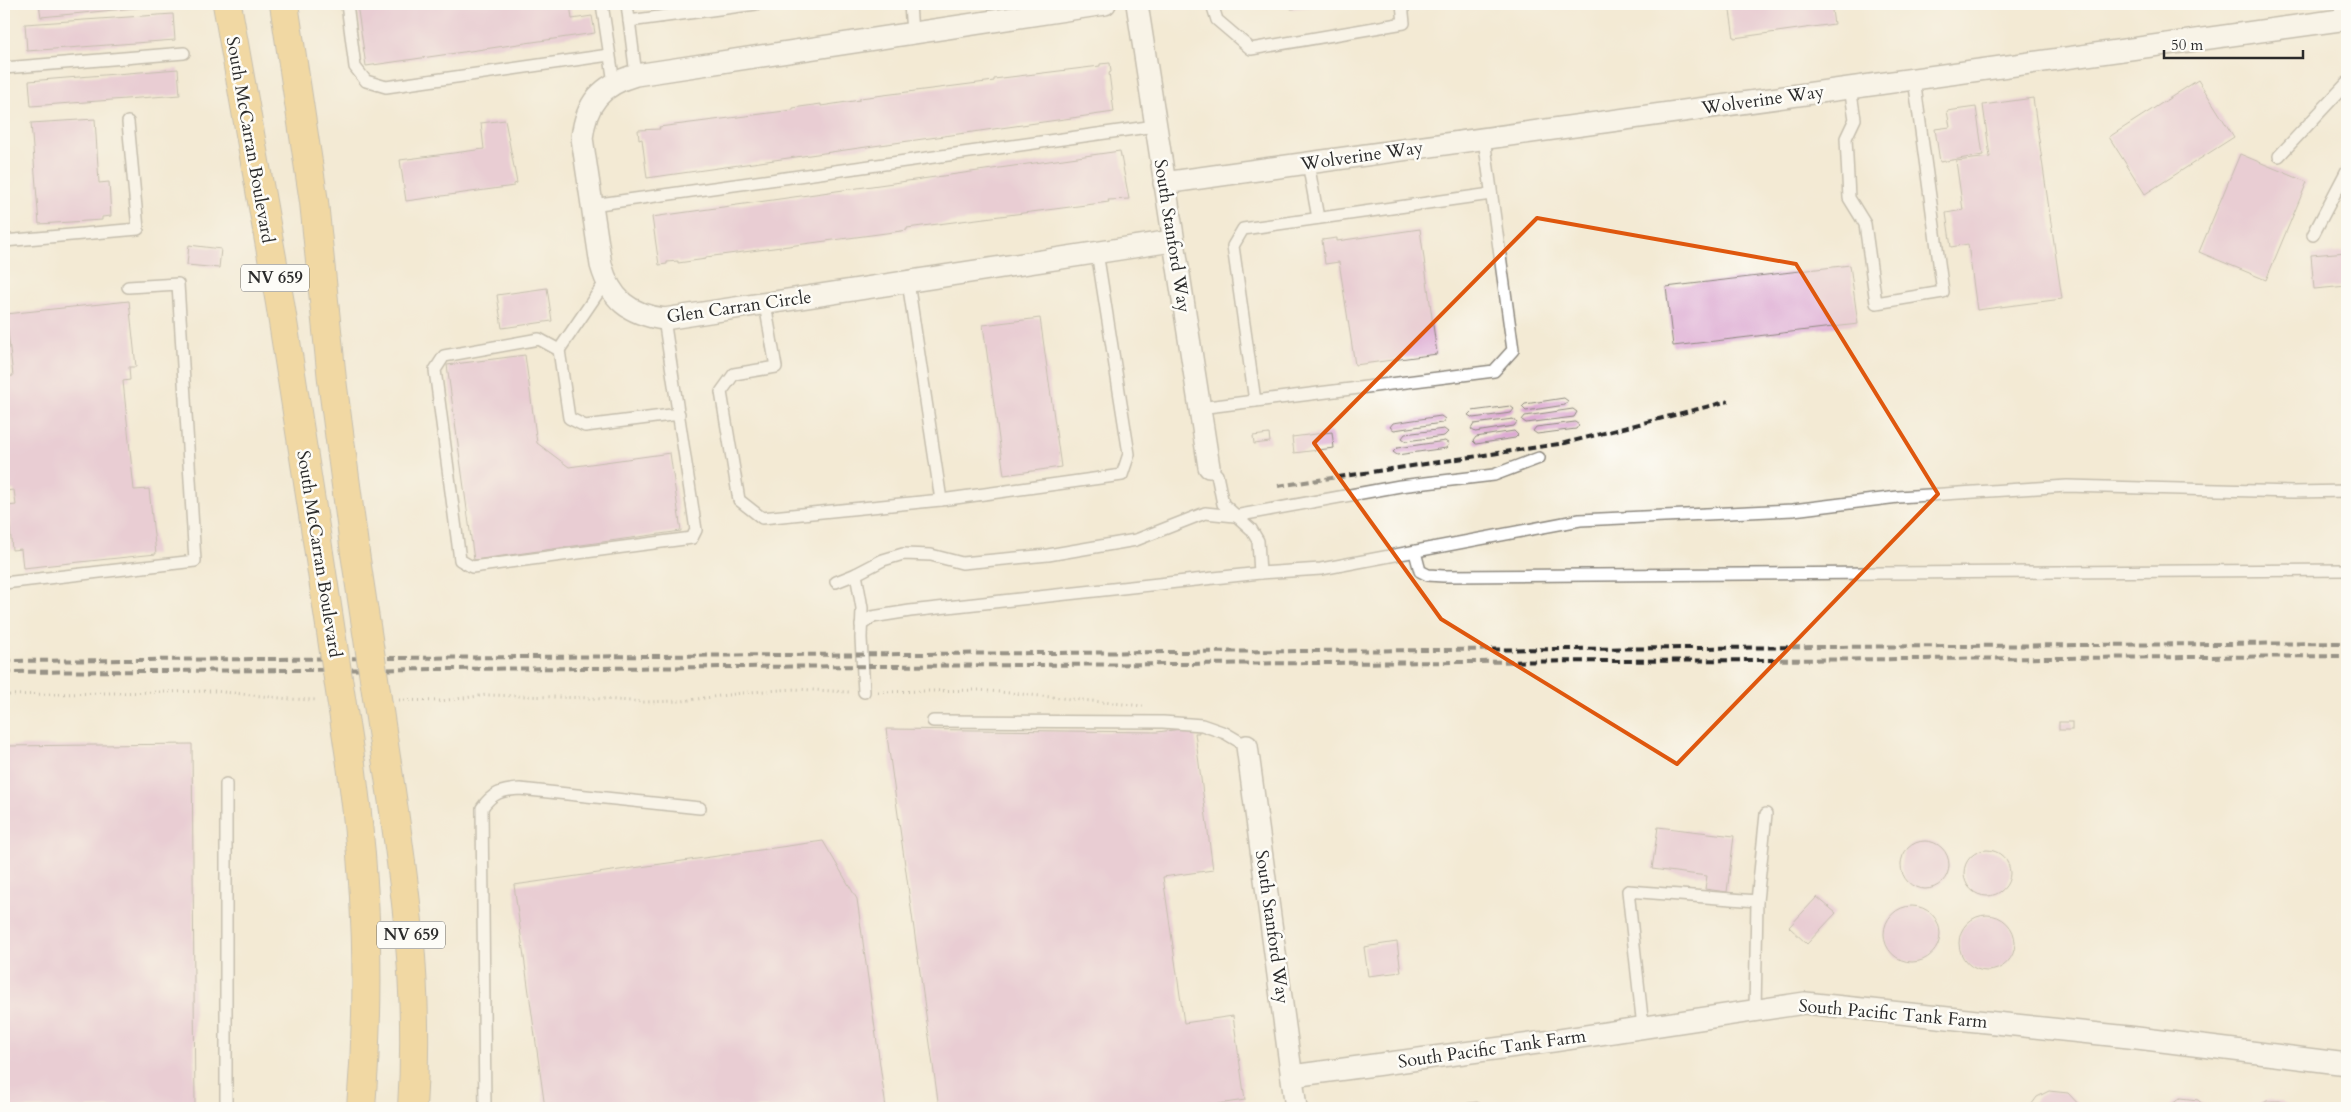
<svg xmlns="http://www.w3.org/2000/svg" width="2351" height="1112" viewBox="0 0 2351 1112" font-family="Cardo,serif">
<rect width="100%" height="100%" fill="#fdfcf7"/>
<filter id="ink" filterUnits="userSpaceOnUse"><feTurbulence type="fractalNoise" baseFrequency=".02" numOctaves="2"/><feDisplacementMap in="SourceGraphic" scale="10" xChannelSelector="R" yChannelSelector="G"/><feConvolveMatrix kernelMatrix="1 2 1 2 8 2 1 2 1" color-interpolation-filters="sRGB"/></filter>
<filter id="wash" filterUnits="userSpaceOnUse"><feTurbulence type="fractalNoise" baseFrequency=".0096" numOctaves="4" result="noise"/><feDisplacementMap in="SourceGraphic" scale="20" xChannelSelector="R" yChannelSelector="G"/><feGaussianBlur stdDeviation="1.12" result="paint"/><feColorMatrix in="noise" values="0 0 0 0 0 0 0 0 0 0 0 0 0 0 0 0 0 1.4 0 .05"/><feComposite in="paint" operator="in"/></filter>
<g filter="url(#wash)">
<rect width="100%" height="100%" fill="#f3ead4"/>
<g id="blocks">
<g fill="#ddabd3">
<path d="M39,4H166V5L41,17Z"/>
<path d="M357,4H570L572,19L592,16L595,33L366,66Z"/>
<path d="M640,4H663V5L642,8Z"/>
<path d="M1290,4H1322V5L1291,9Z"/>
<path d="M1729,4H1831L1834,24L1734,38Z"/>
<path d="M173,14L175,40L27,51L25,24Z"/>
<path d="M1110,63L1111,72L1109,73L1114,112L647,178L642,139L639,140L638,130L660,129L659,127L793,110V108L821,104V106L860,100V98L994,81V79L1100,66V64Z"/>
<path d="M178,69L180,95L31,106L29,81Z"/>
<path d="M2198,80L2234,137L2145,194L2109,137Z"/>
<path d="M2033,98L2062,299L1977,310L1968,244L1951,247L1946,213L1963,210L1956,161L1990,157L1983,105Z"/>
<path d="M1976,107L1983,155L1940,162L1935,129L1950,127L1947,111Z"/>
<path d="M95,119L99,183L109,182L111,216L102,217V220L39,224L31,123Z"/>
<path d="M505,120L517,183L514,184V186L406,201L400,160L484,149L481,123Z"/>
<path d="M1120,151L1129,199L1108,200L1109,202L907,228V230L901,231L706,257V259L678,263V261L667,262V264L659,265L652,217Z"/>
<path d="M2240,154L2307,182L2266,280L2199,252Z"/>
<path d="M1420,229L1437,354L1355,365L1339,262L1325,264L1322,240L1337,238V241Z"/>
<path d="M189,245L221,249L219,268L187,265Z"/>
<path d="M2347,252V286L2314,289L2311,255Z"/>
<path d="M1850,265L1858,324L1673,346L1666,287Z"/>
<path d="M547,288L552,321L502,328L497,295Z"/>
<path d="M129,301L136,367H129L130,380L123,381L134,490L149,489L156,554L23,568L21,549L12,550L8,506L16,505L14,490L4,491V377L13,376L6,314Z"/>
<path d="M1040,318L1061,467L1004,475L983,325Z"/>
<path d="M525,355L537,443L569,467L670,453L681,531L474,560L447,365Z"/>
<path d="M1564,398L1568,401L1565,405L1526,411L1522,407L1525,404Z"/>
<path d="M1510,406L1514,409L1511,413L1473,418L1468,415L1472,411Z"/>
<path d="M1573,409L1577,412L1574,417L1526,423L1522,420L1525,416Z"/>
<path d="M1441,416L1445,419L1442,423L1394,430L1390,427L1393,423Z"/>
<path d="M1513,419L1517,422L1514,426L1475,432L1471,429L1474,424Z"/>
<path d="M1575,422L1579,425L1576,429L1537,434L1533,431L1536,427Z"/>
<path d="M1444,429L1448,432L1444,436L1406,441L1402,438L1405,434Z"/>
<path d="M1514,431L1518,435L1515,438L1476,444L1473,441L1476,437Z"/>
<path d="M1332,432L1334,448L1294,453L1292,437Z"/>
<path d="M1269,434L1270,442L1254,444L1253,436Z"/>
<path d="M1445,441L1449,444L1446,448L1397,455L1393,452L1397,448Z"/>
<rect x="2059" y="722" width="13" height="8"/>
<path d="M1198,727L1199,733H1195L1213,870L1163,877L1184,1023L1233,1016L1245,1100L1191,1108H939L886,729L1157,732Z"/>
<path d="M192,744L195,1108H4V746Z"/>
<path d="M1658,827L1734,836L1727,892L1705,889L1707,876L1652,869Z"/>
<path d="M823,841L857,899L886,1108H545L514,885Z"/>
<circle cx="1925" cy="865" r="24"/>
<circle cx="1987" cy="873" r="23"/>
<path d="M1817,897L1836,913L1807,944L1789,927Z"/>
<circle cx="1912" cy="934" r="28"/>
<circle cx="1987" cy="943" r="28"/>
<path d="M1397,942L1401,972L1368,976L1364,947Z"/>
<path d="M2049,1091L2068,1093L2082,1108H2029L2037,1097Z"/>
<path d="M2180,1098L2198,1100L2207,1108H2167Z"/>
<path d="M2267,1101H2280L2294,1108H2254Z"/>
<path d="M1477,1102L1492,1108H1460L1468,1103Z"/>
</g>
</g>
</g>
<g filter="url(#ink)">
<use href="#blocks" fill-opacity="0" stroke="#8f8a80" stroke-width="1"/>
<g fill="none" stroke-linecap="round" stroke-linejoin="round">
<g stroke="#8f8a80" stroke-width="14">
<g id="lane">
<path d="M347,4L355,67L366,81L386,87L609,55"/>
<path d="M602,4L614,83"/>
<path d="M627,4L636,75"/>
<path d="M910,4L912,33"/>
<path d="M1212,4L1217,20L1251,49L1404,23L1402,4"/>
<path d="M629,21L756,4"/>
<path d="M4,68L184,53"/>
<path d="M1850,88L1855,119L1846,138L1849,198L1865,224L1876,303L1943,292L1914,79"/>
<path d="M2279,156L2347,83"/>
<path d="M1308,163L1318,218"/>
<path d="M592,205L1155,126"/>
<path d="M2313,235L2347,170"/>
<path d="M4,241L138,229L128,122"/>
<path d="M908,282L941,500"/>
<path d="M765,304L776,367L734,374L721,392L739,500L762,518L941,500L1122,475L1129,454L1097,252"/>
<path d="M664,319L696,530L692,538L472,567L460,560L435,370L444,356L539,339L559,350L569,418L585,426L679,414"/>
<path d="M559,350L606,281"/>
<path d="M1255,401L1233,246L1243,229L1491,194"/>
<path d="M1199,408L1494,371L1513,350L1484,139"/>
<path d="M1209,467L1217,475L1223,504L1251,529L1258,541L1260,573"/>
<path d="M1415,552L1420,571L1428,575L1443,576L2347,570"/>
<path d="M856,574L862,608L861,638L864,692"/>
<path d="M836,582L856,574L883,560L903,554L931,555L962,563L1048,555L1136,540L1205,513L1235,516L1400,486L1494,475L1539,458"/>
<path d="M4,583L195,561L178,284L128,287"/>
<path d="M861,625L872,617L910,611L1260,573L1321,569L1580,520L1793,510L1898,497L2067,486L2294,492L2347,491"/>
<path d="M933,721L1163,722L1202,725L1225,733L1247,746"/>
<path d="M226,784V1108"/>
<path d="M1757,901L1766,814"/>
<path d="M1643,1027L1628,891L1757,901L1755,1011"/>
<path d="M485,1108L482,808C492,793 502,790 520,789L700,808"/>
</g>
</g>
<g stroke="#8f8a80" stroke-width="24">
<g id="street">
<path d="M1105,4L636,75C601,85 586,103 582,138L601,265C611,300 629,314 664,319L1172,241"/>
<path d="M1137,4L1209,467"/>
<path d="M1164,183L2347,19L2345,4"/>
<path d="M1247,746L1296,1108"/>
<path d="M1292,1076L1553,1041L1805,1003L2129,1037L2347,1064"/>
</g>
</g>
<g stroke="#8f8a80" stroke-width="30">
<g id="primary">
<path d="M227,4L280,303L319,553"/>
<path d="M284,4L314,202L332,380L355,553"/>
<path d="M351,764C367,882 371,990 361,1108"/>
<path d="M387,764C405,882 420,988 412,1108"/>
</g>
</g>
<g stroke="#8f8a80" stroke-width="3" stroke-dasharray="1 4" stroke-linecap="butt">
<path d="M878,692L979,690L1143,706"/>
<path d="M4,695L214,691L290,699L318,700"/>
<path d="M399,700L440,701L487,695L590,698L644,702L682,701L750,692L795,689L849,692"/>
</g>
<use href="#lane" stroke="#fff" stroke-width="11"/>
<use href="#street" stroke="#fff" stroke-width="21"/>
<use href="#primary" stroke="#f0c469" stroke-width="28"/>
<g stroke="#2b2b2b" stroke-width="4" stroke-dasharray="8 4" stroke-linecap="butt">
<path d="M1278,486L1565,443L1729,401"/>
<path d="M4,661L2347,643"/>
<path d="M4,672L2347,656"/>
</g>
<g stroke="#8f8a80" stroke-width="30" stroke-linecap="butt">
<g id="primary-bridge">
<path d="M319,553L351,764"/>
<path d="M355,553L387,764"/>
</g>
</g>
<use href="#primary-bridge" stroke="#f0c469" stroke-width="28"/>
</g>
</g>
<path d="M0 0H2351V1112H0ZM1537,218L1796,264L1938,494L1677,764L1441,619L1314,443Z" fill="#f3ead4" fill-opacity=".55" fill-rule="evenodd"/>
<path fill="none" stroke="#df570e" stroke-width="4" stroke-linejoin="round" d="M1537,218L1796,264L1938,494L1677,764L1441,619L1314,443Z"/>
<g text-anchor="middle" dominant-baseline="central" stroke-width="5" stroke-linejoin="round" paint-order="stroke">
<g fill="#fdfcf7" stroke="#6a6a68" stroke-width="1">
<rect x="241" y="264.5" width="68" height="27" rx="4"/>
<rect x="377" y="921.5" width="68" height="27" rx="4"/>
</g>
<g font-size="16" font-weight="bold" fill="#2b2b2b">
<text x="275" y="278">NV 659</text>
<text x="411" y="935">NV 659</text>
</g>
<g font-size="18" fill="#2b2b2b" stroke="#fdfcf7">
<text transform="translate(1763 100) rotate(-8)">Wolverine Way</text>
<text transform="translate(250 140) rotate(80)">South McCarran Boulevard</text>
<text transform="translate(1362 156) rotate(-8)">Wolverine Way</text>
<text transform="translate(1172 236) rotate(81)">South Stanford Way</text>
<text transform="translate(739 307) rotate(-8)">Glen Carran Circle</text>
<text transform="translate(319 554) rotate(81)">South McCarran Boulevard</text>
<text transform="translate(1272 927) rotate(82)">South Stanford Way</text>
<text transform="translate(1893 1014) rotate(5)">South Pacific Tank Farm</text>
<text transform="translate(1492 1049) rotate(-8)">South Pacific Tank Farm</text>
</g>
</g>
<rect width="2351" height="1112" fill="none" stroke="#fdfcf7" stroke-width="20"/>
<path d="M2164 50v8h139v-8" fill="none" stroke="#2b2b2b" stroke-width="2.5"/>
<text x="2171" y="50" font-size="15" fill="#2b2b2b" stroke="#fdfcf7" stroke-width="4" paint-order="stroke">50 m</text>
</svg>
